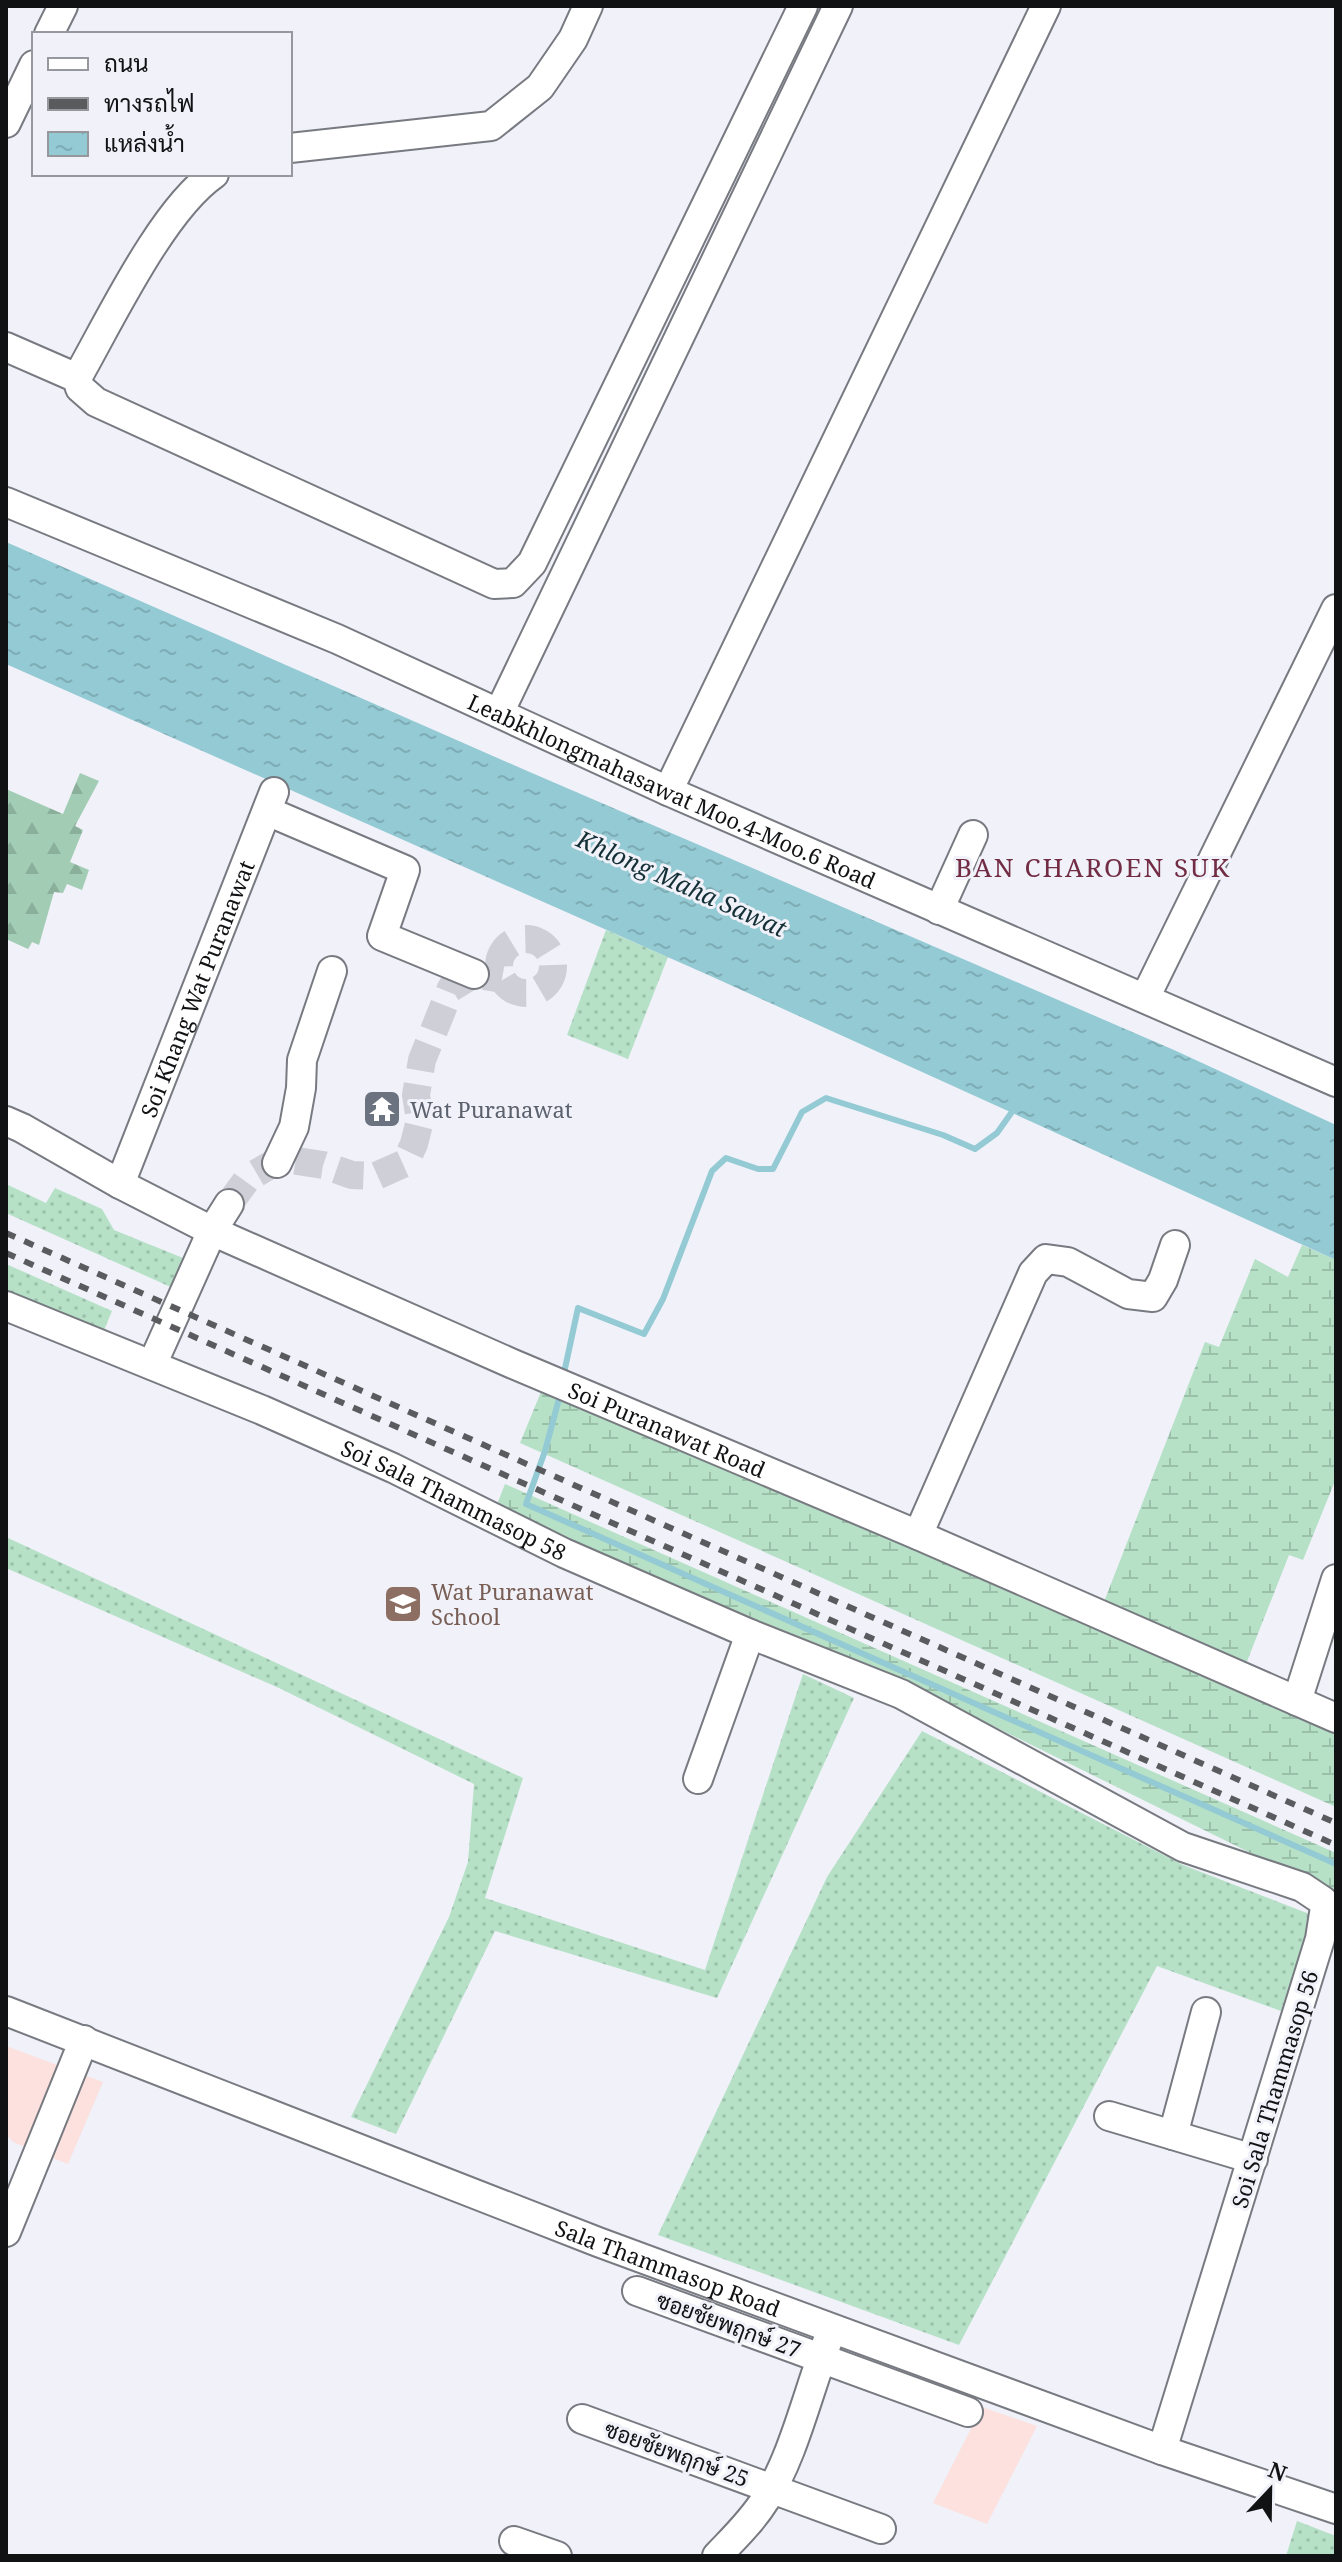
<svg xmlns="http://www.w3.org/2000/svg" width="1342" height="2562" viewBox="0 0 1342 2562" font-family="'Noto Serif',Sarabun,serif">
<defs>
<pattern id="grass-dots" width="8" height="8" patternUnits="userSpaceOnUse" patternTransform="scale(2)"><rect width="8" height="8" fill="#b6e1c7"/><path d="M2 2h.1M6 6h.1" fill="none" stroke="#9bc0aa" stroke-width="1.8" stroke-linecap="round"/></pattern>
<pattern id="forest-firs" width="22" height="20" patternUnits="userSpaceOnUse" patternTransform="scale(2)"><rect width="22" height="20" fill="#a2cdb4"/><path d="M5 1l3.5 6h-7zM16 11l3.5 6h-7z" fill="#8aaf9a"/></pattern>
<pattern id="wetland-marsh" width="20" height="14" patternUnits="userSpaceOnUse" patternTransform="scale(2)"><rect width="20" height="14" fill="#b6e1c7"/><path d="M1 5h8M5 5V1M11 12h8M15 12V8" fill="none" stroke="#9bc0aa"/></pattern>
<pattern id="water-ripples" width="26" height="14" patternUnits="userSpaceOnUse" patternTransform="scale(2)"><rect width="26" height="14" fill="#93cad4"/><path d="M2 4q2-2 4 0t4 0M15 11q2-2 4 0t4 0" fill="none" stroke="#7eacb5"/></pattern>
</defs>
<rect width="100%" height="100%" fill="#f0f1f9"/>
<g fill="#fce1de">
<path d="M6,2046L103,2082L68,2164L13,2142L6,2134Z"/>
<path d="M982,2407L1037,2426L987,2524L933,2503Z"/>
</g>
<g fill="url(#grass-dots)">
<path d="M606,930L668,957L628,1059L567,1035Z"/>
<path d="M6,1184L46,1203L55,1188L102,1209L114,1230L188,1260L184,1293L6,1213Z"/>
<path d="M6,1264L112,1311L102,1335L6,1294Z"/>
<path d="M6,1537L523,1778L485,1898L705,1970L803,1674L854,1698L717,1998L495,1931L396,2134L351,2117L449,1917L468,1862L474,1784L279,1688L6,1568Z"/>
<path d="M922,1731L1183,1865L1312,1915L1281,2011L1157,1966L959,2345L658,2235L827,1877Z"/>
<path d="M1297,2521L1336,2536V2556H1286Z"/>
</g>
<path fill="url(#forest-firs)" d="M80,773L99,781L75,826L83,830L70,862L89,870L82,890L67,884L63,893L54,892L39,945L32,942L28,949L6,939V789L63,814Z"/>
<g fill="url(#wetland-marsh)">
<path d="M1302,1245L1336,1260L1335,1481L1303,1560L1289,1555L1244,1669L1102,1607L1205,1342L1219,1347L1255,1259L1288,1277Z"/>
<path d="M543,1387L1336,1732V1807L520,1443Z"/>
<path d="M505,1484L1336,1853V1895L926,1693L496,1507Z"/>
</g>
<path fill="url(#water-ripples)" d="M6,542L525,770L1174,1050L1336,1125V1260L715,978L6,664Z"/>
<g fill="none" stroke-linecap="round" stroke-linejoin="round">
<g stroke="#93cad4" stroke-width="6">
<path d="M564,1373L578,1308L644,1334L663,1299L712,1171L726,1158L758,1169H773L802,1112L826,1098L943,1135L975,1149L997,1133L1014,1109"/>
<path d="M560,1395L545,1451L526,1504L1336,1864"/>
</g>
<g stroke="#cfd0d7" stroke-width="28" stroke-dasharray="28 14" stroke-linecap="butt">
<circle cx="526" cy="966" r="27"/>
<path d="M229,1204L248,1178L272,1164L291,1160L323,1165L352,1175L376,1176L405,1163L414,1144L420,1120L416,1095L422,1060L451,988L474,974L502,979"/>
</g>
<g stroke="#787a81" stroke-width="32">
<g id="minor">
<path d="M49,34L63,6"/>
<path d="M6,123L34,65"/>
<path d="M290,148L491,126L540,87L573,39L588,6"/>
<path d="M6,347L77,378L80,388L96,402L494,584L513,583L532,563L803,6"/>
<path d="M77,378C110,320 162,210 214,174"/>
<path id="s1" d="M6,502L337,639L668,791L1336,1082"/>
<path d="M499,713L838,6"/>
<path d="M668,791L1046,6"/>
<path d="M281,817L405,870L382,936L474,974"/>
<path d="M939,910L973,835"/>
<path d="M1145,998L1336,609"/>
<path id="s2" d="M6,1121L22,1128L120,1184L212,1231L513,1364L918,1535L1336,1718"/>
<path d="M277,1163L294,1127L301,1088L302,1060L332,971"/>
<path id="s3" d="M120,1184L274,792"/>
<path id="s4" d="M6,1306L262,1410L393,1468L564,1553L750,1634L901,1694L1183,1847L1302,1887L1323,1901L1325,1907L1320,1939L1162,2450"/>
<path d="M152,1365L212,1231L229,1204"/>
<path d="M918,1535L1033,1273L1046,1259L1068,1262L1128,1294L1153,1297L1163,1280L1175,1245"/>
<path d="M1297,1701L1336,1579"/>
<path d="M698,1779L750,1634"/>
<path id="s5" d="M6,2011L598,2242L1162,2450L1336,2509"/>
<path d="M1109,2116L1253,2159"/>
<path d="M1173,2135L1206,2012"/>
<path d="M6,2232L84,2040"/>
<path d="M637,2291L968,2412"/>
<path d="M582,2419L881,2529"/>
<path d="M514,2541L557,2556"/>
<path d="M717,2556C734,2538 752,2521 765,2500C793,2459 809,2388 828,2340"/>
</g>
</g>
<use href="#minor" stroke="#fff" stroke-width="28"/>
<g stroke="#5a5b5f" stroke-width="6" stroke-dasharray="10 10" stroke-linecap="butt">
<path d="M6,1233L1336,1823"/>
<path d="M6,1253L1336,1845"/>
</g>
</g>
<defs>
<g id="temple-square" transform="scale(2)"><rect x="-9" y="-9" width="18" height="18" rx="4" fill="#6b7280" stroke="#f0f1f9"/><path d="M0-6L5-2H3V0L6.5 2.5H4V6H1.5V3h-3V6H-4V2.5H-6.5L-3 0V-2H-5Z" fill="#fff"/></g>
<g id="school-square" transform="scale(2)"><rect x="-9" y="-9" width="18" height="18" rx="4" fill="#8d6e63" stroke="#f0f1f9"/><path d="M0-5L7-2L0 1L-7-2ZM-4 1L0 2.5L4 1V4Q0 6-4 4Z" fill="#fff"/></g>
</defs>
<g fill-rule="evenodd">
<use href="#temple-square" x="382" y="1109"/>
<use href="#school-square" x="403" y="1604"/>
</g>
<g text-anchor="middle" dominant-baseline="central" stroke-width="6" stroke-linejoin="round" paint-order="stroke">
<g font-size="22" fill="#111214" stroke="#f0f1f9">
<text stroke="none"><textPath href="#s1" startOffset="726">Leabkhlongmahasawat Moo.4-Moo.6 Road</textPath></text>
<text stroke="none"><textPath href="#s3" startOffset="210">Soi Khang Wat Puranawat</textPath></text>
<text stroke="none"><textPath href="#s2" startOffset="730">Soi Puranawat Road</textPath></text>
<text stroke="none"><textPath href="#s4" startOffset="488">Soi Sala Thammasop 58</textPath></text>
<text transform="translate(1274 2089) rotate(-73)">Soi Sala Thammasop 56</text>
<text stroke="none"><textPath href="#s5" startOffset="710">Sala Thammasop Road</textPath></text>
<text transform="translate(729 2324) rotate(20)">ซอยชัยพฤกษ์ 27</text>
<text transform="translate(677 2453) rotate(20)">ซอยชัยพฤกษ์ 25</text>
</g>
<g font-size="22" fill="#5b616d" stroke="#f0f1f9" text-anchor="start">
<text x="410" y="1109">Wat Puranawat</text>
</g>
<g font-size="22" fill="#785e54" stroke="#f0f1f9" text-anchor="start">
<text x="431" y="1591">Wat Puranawat<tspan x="431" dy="25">School</tspan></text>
</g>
<g font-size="24" font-style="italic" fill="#143036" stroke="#f0f1f9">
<text transform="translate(682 883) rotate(24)">Khlong Maha Sawat</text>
</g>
<g font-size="26" letter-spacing="2" fill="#722d44" stroke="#f0f1f9">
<text x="1093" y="867">BAN CHAROEN SUK</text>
</g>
</g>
<rect width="1342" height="2562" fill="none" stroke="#111214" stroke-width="16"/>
<rect x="32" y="32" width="260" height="144" fill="#f0f1f9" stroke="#97989d" stroke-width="2"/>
<rect x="48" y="58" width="40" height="12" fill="#ffffff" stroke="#97989d" stroke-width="2"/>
<text x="104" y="72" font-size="24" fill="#111214">ถนน</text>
<rect x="48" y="98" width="40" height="12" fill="#5a5b5f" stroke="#97989d" stroke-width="2"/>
<text x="104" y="112" font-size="24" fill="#111214">ทางรถไฟ</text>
<rect x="48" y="132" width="40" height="24" fill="url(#water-ripples)" stroke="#97989d" stroke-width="2"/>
<text x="104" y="152" font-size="24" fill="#111214">แหล่งน้ำ</text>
<g transform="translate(1270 2490) rotate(22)" stroke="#f0f1f9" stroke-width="6" paint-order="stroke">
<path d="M0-6L14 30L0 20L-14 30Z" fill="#111214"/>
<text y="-12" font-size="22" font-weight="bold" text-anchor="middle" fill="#111214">N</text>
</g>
</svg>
